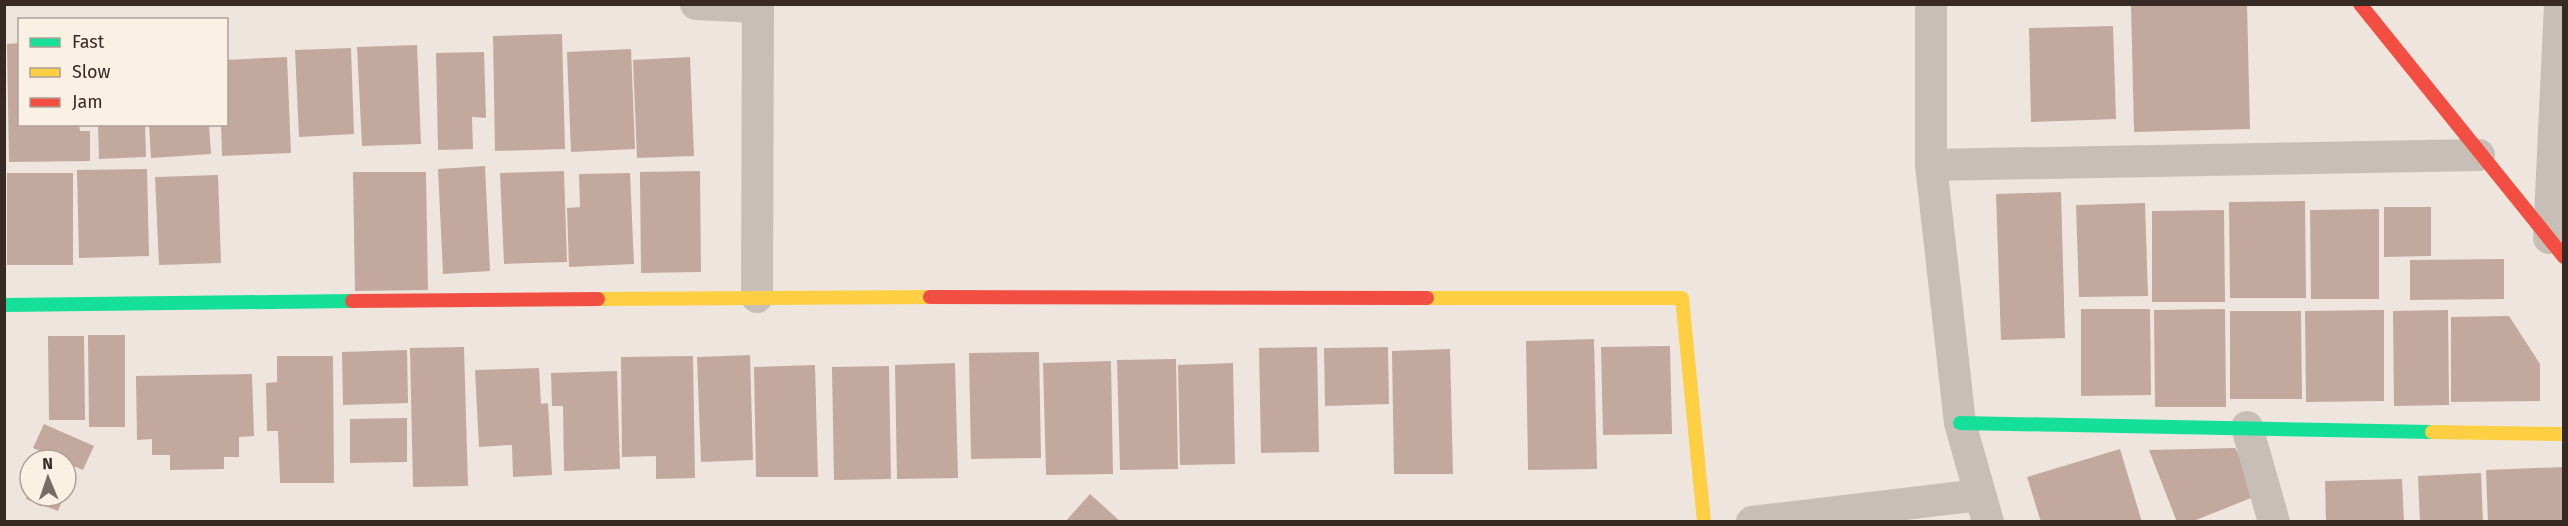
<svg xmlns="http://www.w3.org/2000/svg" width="2568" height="526" viewBox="0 0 2568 526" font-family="'Fira Sans',sans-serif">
<rect width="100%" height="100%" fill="#eee6de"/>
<g fill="#c3a89e">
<path d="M2131,4H2247L2250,129L2134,132Z"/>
<path d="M2113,26L2116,119L2031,122L2029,28Z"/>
<path d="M562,34L565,149L495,151L493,36Z"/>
<path d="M20,43V124H79L80,131H90V161L9,162L7,44Z"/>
<path d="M417,45L421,144L362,146L357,47Z"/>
<path d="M351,48L354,134L299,137L295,50Z"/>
<path d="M631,49L635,149L571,152L567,52Z"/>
<path d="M484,52L486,118L472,117L473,149L438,150L436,53Z"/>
<path d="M287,57L291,153L222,156L221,124H226V60Z"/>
<path d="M690,57L694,156L637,158L633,60Z"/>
<path d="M98,124H145L146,157L99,159Z"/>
<path d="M149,124H209L211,154L151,158Z"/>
<path d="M485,166L490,271L443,274L438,169Z"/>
<path d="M147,169L149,256L79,258L77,170Z"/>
<path d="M564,171L567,262L504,264L500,173Z"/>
<path d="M700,171L701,272L641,273L640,172Z"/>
<path d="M353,172H426L428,290L355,291Z"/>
<rect x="7" y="173" width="66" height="92"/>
<path d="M630,173L634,264L569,267L567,208L580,207L579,174Z"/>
<path d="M218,175L221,263L159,265L155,177Z"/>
<path d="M2061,192L2065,338L2001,340L1996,194Z"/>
<path d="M2305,201L2306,298H2230L2229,202Z"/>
<path d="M2145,203L2148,296L2079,297L2076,205Z"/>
<path d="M2384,207H2431V256L2384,257Z"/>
<path d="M2379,209V299H2311L2310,210Z"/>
<path d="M2224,210L2225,302H2152V211Z"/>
<path d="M2504,259V299L2410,300V260Z"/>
<path d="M2081,309H2150L2151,395L2081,396Z"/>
<path d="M2225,309L2226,407H2155L2154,310Z"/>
<path d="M2384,310V401L2306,402L2305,311Z"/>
<path d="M2448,310L2449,405L2394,406L2393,311Z"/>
<path d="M2230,311H2301L2302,399H2230Z"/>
<path d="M2509,316L2540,364V401L2451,402V317Z"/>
<path d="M88,335H125V427H89Z"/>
<path d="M48,336H84L85,420H49Z"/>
<path d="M1594,339L1597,469L1528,470L1526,341Z"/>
<path d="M1670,346L1672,434L1603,435L1601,347Z"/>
<path d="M464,347L468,486L413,487L410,348Z"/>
<path d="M1317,347L1319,452L1261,453L1259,348Z"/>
<path d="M1388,347L1389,404L1325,406L1324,348Z"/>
<path d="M1450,349L1453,474H1394L1392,351Z"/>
<path d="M407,350L408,403L343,405L342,352Z"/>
<path d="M1039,352L1041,458L971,459L969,353Z"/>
<path d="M750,355L753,460L701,462L697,357Z"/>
<path d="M277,356H333L334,483H280L278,431H267L266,383L277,382Z"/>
<path d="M693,356L695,478L656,479V456L622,457L621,357Z"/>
<path d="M1176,359L1178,469L1120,470L1117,360Z"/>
<path d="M1111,361L1113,474L1046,475L1043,363Z"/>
<path d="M955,363L958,478L897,479L895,365Z"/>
<path d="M1233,363L1235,464L1180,465L1178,365Z"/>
<path d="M815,365L818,477H756L754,367Z"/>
<path d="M889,366L891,479L834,480L832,367Z"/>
<path d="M539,368L541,404L548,403L552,475L513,477L512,445L479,447L475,370Z"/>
<path d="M617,371L620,469L564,471L563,406H552L551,373Z"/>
<path d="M252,374L254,436L239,437V457H224V469L170,470V455H152V439L137,440L136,376Z"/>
<path d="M407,418V462L350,463V419Z"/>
<path d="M44,424L94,446L83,470L66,463V460H60L33,448Z"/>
<path d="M2235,448L2261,494L2191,522H2177L2149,450Z"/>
<path d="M2120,449L2142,522H2041L2027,477Z"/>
<path d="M2563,467L2564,522H2488L2486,470Z"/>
<path d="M66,468L74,471L66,492Z"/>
<path d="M2481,473L2483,522H2420L2418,476Z"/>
<path d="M2402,479L2404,522H2326L2325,481Z"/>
<path d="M30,489V496H64L58,511L26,499Z"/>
<path d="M1090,494L1121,522H1065Z"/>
</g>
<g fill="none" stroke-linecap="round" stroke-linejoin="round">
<g stroke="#c6beb7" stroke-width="32">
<path d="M696,4L758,7"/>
<path d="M1931,4V165L1960,423L1988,522"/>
<path d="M1931,165L2479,155"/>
<path d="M2549,238L2560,4"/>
<path d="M757,297L758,4"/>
<path d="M2247,427L2274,522"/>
<path d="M1752,522L1980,495"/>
</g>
<g stroke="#16e098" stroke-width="14">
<path d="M4,305L352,301"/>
<path d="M1960,423L2432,432"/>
</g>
<g stroke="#ffcf43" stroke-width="14">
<path d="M1427,298H1682L1704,522"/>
<path d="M598,299L930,297"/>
<path d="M2432,432L2564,434"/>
</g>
<g stroke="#f24e42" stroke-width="14">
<path d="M2360,4L2564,257"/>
<path d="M930,297L1427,298"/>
<path d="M352,301L598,299"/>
</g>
</g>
<rect width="2568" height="526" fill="none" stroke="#372a25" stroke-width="12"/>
<rect x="18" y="18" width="210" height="108" fill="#fbf0e4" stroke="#ada198" stroke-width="1.5"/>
<rect x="30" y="38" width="30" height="9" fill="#16e098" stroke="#ada198" stroke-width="1.5"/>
<text x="72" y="48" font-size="18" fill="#372a25">Fast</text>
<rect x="30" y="68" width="30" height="9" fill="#ffcf43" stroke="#ada198" stroke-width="1.5"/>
<text x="72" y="78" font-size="18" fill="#372a25">Slow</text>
<rect x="30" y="98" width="30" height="9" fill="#f24e42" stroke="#ada198" stroke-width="1.5"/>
<text x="72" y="108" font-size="18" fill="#372a25">Jam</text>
<g transform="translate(48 478) rotate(358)"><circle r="28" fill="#fbf0e4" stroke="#ada198" stroke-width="1.5"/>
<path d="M0-4.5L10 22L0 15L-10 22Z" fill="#776c66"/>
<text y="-9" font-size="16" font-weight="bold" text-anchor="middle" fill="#372a25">N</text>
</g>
</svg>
